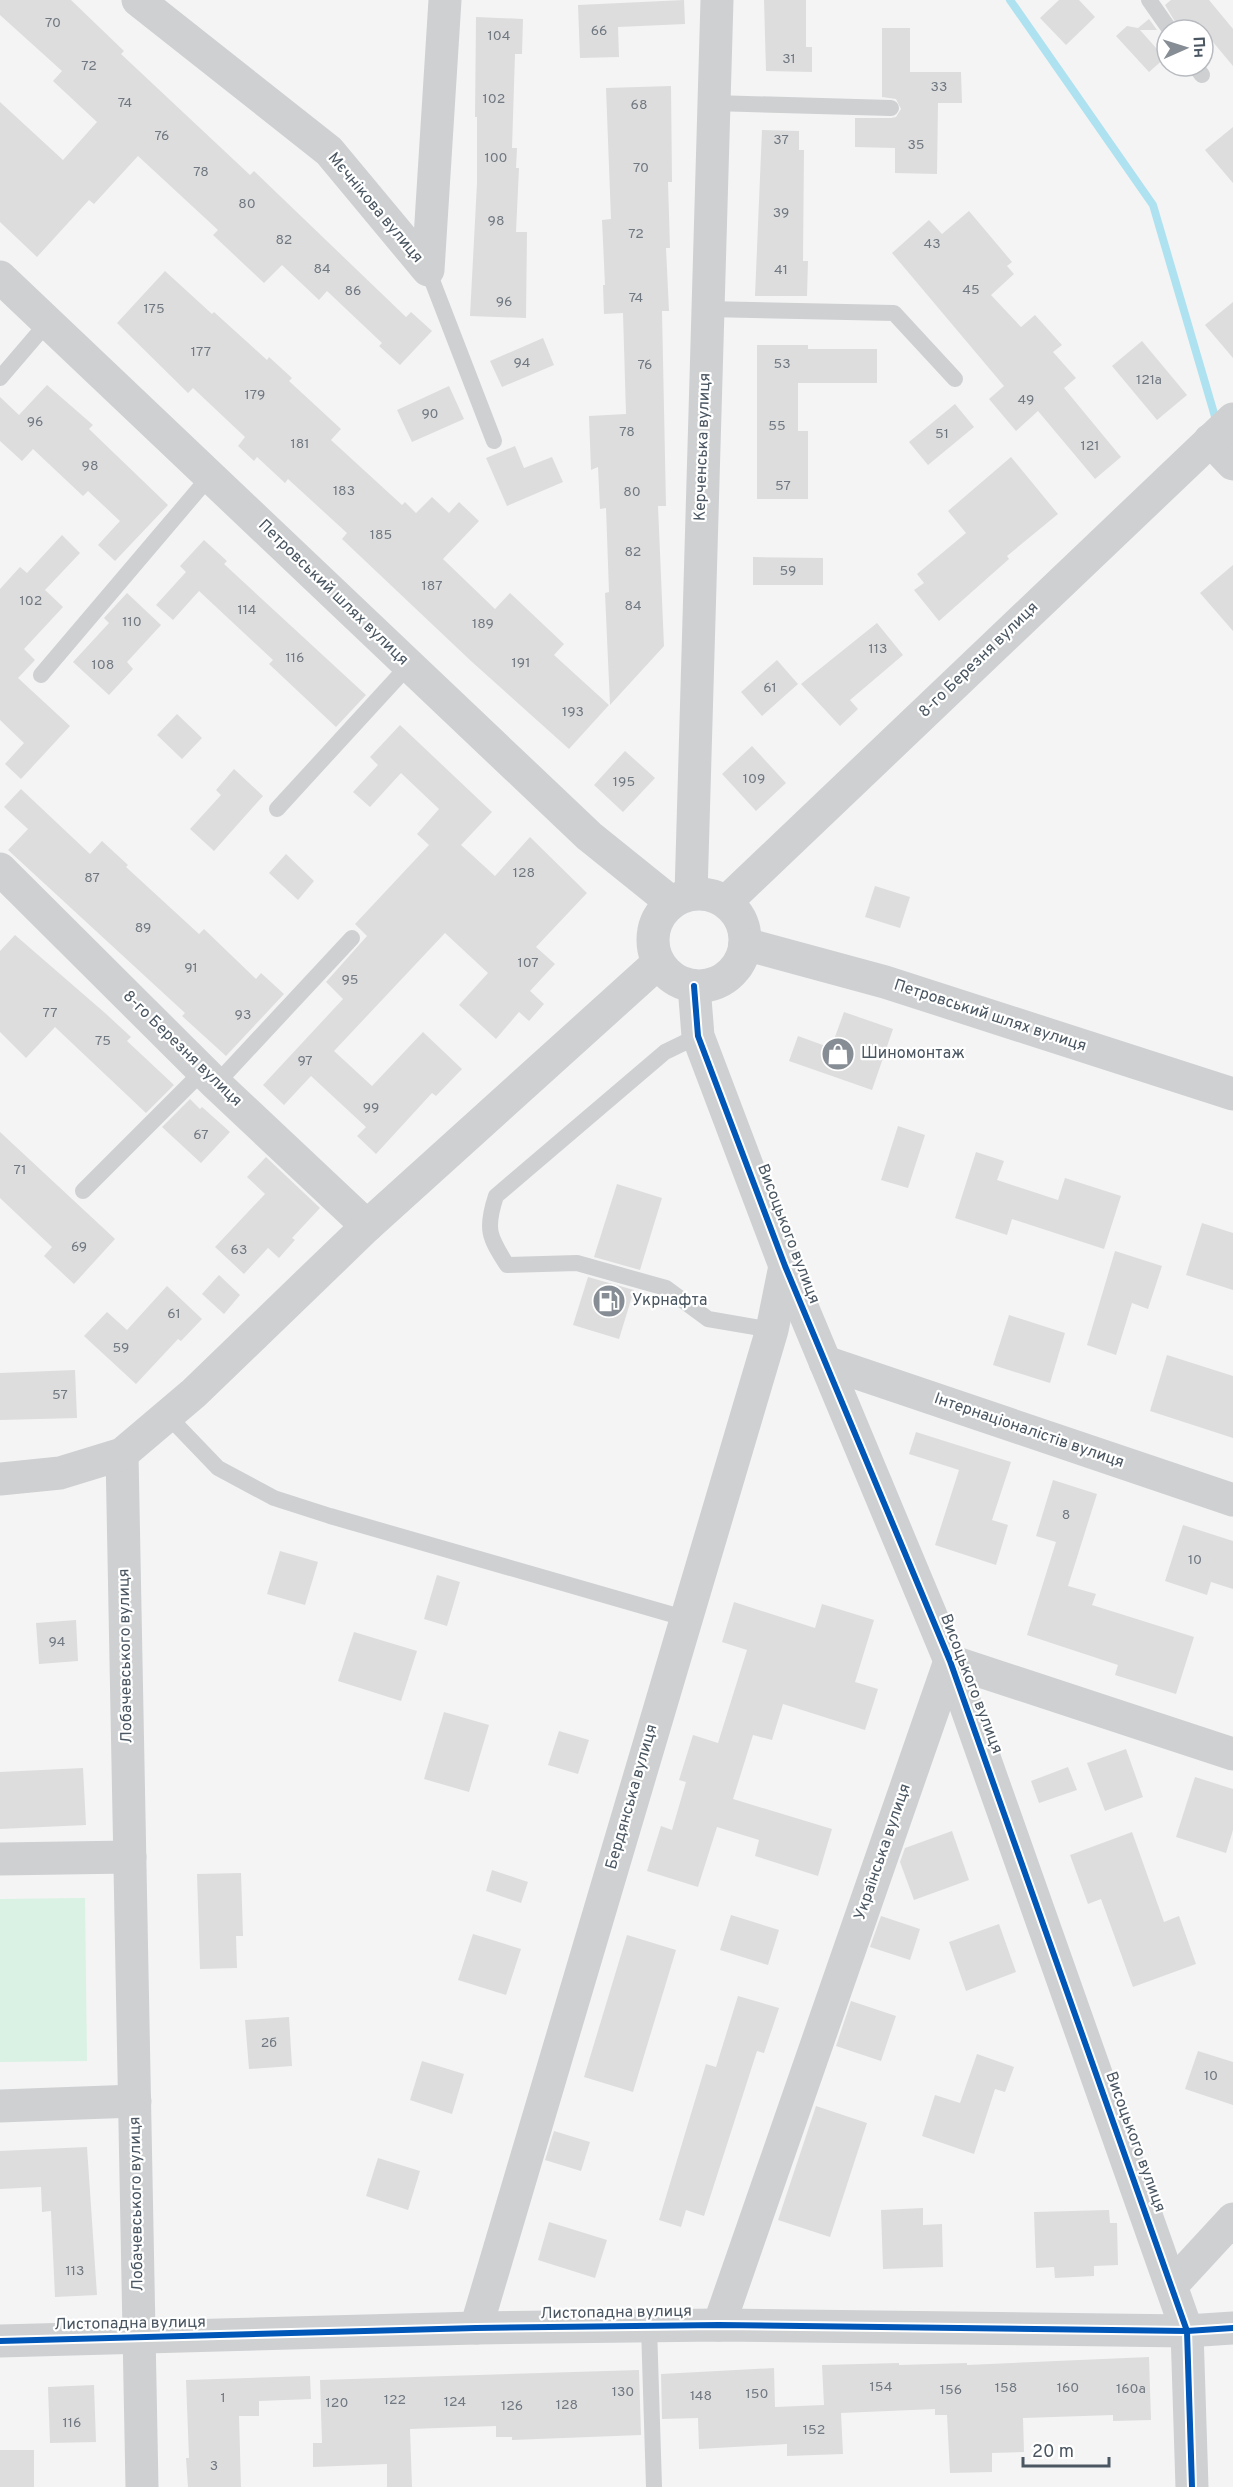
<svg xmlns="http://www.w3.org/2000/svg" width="1233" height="2487" viewBox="0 0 1233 2487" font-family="Overpass,sans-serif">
<rect width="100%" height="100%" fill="#f4f4f4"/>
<path fill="#d9f2e3" d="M85,1898L87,2061L0,2062V1899Z"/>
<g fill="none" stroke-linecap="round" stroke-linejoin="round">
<path stroke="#aee2f0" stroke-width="8" d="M1010,0L1153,205L1216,420"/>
</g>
<g fill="#ddddde">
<path d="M0,0H71L124,51L121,54L250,175L254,171L406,317L411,312L432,331L400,365L379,346L382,343L327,291L319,300L282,265L264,283L213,235L218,230L138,156L94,204L89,200L37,257L0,222V102L63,160L97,122L53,81L62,71L0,15Z"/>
<path d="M684,0L685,24L618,27L619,57L580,58L578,5Z"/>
<path d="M764,0H806V47H812V72L766,71Z"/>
<path d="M1059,0H1079L1095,17L1066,45L1040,18Z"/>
<path d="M1171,0H1209L1233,29V66L1203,30H1180L1165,5Z"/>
<path d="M476,17L523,19L522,54H515L512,148H517L516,168H519L516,232H527L526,318L470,316L477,183V117H475Z"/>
<path d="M1149,19L1157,30H1140L1165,58L1149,72L1116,36L1127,26L1138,28Z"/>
<path d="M882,28H910V72H961L962,103H938L937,174L895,173V148L855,147V118H891L896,117L901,109L896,99L882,97Z"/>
<path d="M671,86L672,182H668L670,248H666L669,311H662L666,506H658L664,646L610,705L605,593L609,592L606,508L600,509L598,467L591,470L589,416L626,414L623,313L604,314L603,285H605L602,220L611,219L606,88Z"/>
<path d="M1233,127V183L1205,150Z"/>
<path d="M762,130L799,131V150H804L803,261H808L807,296H755Z"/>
<path d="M969,211L1012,262L1007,266L1014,274L991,295L1021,327L1035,315L1062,345L1053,352L1076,378L1064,388L1121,457L1095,479L1038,411L1016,431L989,399L1004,386L892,253L929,220L942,234Z"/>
<path d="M165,271L212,314L214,312L267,360L269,357L292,378L289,381L341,429L331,440L402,505L405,502L416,513L432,497L449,513L459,502L479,521L443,559L495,609L510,593L564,644L554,655L609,705L569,749L471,661L342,539L347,533L288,479L285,483L257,457L254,461L238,446L245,437L193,388L188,393L117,323Z"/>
<path d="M1233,302V358L1205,325Z"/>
<path d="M543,338L554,365L502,387L490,361Z"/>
<path d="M1142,341L1187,395L1157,420L1112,366Z"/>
<path d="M757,345H808V349H877V383H798V431H808V499H757Z"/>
<path d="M47,385L93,425L89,429L168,505L115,561L98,545L120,521L88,491L83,496L33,449L22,461L0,441V397L19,415Z"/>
<path d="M449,386L464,419L412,442L397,410Z"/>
<path d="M955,404L974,427L928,465L909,442Z"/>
<path d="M515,446L524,468L552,457L563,482L507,506L486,458Z"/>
<path d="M1011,457L1058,514L1007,556L1009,559L939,621L914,590L924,583L917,574L966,533L948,511Z"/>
<path d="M62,535L80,553L45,590L63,607L24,649L35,660L18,678L70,726L21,779L5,764L24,743L0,720V589L20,567L27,573Z"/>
<path d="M204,540L227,561L224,564L366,695L336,727L269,664L273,660L199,591L173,620L156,605L186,572L180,566Z"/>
<path d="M753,557L823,558V585H753Z"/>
<path d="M1233,565V631L1200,593Z"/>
<path d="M127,593L161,625L127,662L133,669L109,695L73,662L109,623L104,618Z"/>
<path d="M877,623L903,655L850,700L858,709L840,726L801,684Z"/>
<path d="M777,660L798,684L762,716L741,692Z"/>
<path d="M177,714L202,738L182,759L157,735Z"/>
<path d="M400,725L492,812L461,845L495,876L530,837L587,893L536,947L555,964L530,991L544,1004L529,1021L519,1012L496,1039L459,1005L488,973L445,933L334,1051L372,1086L423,1032L462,1069L436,1096L432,1093L376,1154L357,1136L366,1127L311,1076L284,1105L263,1085L343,999L326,982L367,936L355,924L429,845L417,834L439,809L401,773L370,807L353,792L378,765L370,757Z"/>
<path d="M752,746L786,783L756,811L722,774Z"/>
<path d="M625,751L655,778L623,812L594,785Z"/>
<path d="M234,769L263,796L214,851L190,829L221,795L216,790Z"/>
<path d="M21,789L90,854L102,841L128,865L126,867L199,934L204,929L256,979L261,973L284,994L226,1056L182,1016L185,1013L8,850L28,829L4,807Z"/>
<path d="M286,854L314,881L298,900L269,873Z"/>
<path d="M875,886L910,897L900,928L865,917Z"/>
<path d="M15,935L105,1013L131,1037L127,1041L174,1085L146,1113L55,1027L26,1058L0,1032V951Z"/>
<path d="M844,1012L893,1029L872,1090L789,1061L798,1036L831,1048Z"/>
<path d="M190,1099L200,1109L202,1107L230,1132L201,1163L162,1127Z"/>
<path d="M898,1126L925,1135L908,1188L881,1180Z"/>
<path d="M0,1132L115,1239L74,1284L44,1256L52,1247L0,1198Z"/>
<path d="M976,1152L1004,1161L997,1180L1058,1200L1065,1178L1121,1196L1104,1249L1012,1219L1007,1235L955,1218Z"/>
<path d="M266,1157L320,1208L292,1238L295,1240L279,1258L268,1248L244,1274L215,1247L265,1194L247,1177Z"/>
<path d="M617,1184L662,1198L640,1270L594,1257Z"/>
<path d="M1202,1223L1233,1233V1290L1186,1275Z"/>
<path d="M1115,1251L1162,1266L1148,1309L1132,1303L1116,1355L1087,1345Z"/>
<path d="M219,1275L240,1295L224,1314L202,1294Z"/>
<path d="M588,1277L634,1290L619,1339L573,1325Z"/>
<path d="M167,1286L202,1319L181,1341L178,1339L136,1384L84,1336L107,1312L127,1330Z"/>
<path d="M1009,1315L1065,1333L1050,1383L993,1365Z"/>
<path d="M1167,1355L1233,1376V1438L1150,1411Z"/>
<path d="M75,1370L77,1418L0,1420V1373Z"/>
<path d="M916,1432L1011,1462L992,1520L1008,1525L996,1565L935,1545L959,1470L909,1454Z"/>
<path d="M1053,1480L1097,1494L1068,1586L1096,1594L1092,1605L1194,1637L1176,1694L1115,1675L1118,1665L1027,1635L1056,1542L1036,1536Z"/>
<path d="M1183,1525L1233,1541V1589L1211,1582L1207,1595L1165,1581Z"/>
<path d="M280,1551L318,1562L305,1605L267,1594Z"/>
<path d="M437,1575L460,1582L447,1626L424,1619Z"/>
<path d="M734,1602L815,1628L822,1604L874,1620L855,1682L878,1689L865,1730L783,1704L772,1740L753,1735L733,1799L832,1829L818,1876L755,1856L759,1840L717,1827L698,1887L647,1871L661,1826L672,1830L686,1782L679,1780L693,1735L718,1743L747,1650L722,1642Z"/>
<path d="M76,1620L78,1661L39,1664L36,1623Z"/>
<path d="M354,1632L417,1651L401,1701L338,1681Z"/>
<path d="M444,1712L489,1725L469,1792L424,1779Z"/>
<path d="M559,1731L589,1740L578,1774L548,1765Z"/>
<path d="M1126,1749L1143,1797L1105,1811L1087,1763Z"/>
<path d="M1068,1767L1077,1790L1039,1803L1031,1781Z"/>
<path d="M83,1768L86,1825L0,1829V1772Z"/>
<path d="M1195,1777L1233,1789V1830L1226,1853L1176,1837Z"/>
<path d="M952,1831L969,1880L914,1900L900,1862L905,1848Z"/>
<path d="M1132,1832L1164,1922L1179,1916L1196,1964L1133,1987L1101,1899L1088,1904L1070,1855Z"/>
<path d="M492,1870L528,1882L521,1903L486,1891Z"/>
<path d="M241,1873L243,1936H236L237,1968L200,1969L197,1874Z"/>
<path d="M731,1915L779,1930L768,1965L720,1950Z"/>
<path d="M881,1916L920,1929L910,1960L870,1947Z"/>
<path d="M999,1924L1016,1972L966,1991L949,1942Z"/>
<path d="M473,1934L521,1949L506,1995L458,1980Z"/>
<path d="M627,1935L676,1950L633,2092L584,2077Z"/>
<path d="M738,1996L779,2008L764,2053L757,2051L704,2216L686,2210L681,2227L659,2220L706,2064L716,2067Z"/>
<path d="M851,2001L896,2016L881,2061L836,2046Z"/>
<path d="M289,2017L292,2066L249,2069L245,2020Z"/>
<path d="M1198,2051L1233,2062V2105L1185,2089Z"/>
<path d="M977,2054L1014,2067L1005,2092L995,2089L974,2154L922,2136L935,2095L960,2103Z"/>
<path d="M422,2061L464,2074L452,2114L410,2100Z"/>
<path d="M816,2106L867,2123L830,2237L778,2220Z"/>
<path d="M554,2131L590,2142L581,2171L545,2160Z"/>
<path d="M87,2147L97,2295L55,2297L51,2211L42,2212L41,2187L0,2189V2151Z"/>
<path d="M378,2158L420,2171L408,2210L366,2196Z"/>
<path d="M923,2208V2225L942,2224L943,2267L883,2269L881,2210Z"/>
<path d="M1109,2210L1110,2223H1117L1118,2265L1094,2266V2276L1055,2278L1054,2267L1036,2268L1034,2212Z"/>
<path d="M549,2222L607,2240L595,2278L538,2260Z"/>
<path d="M1149,2357L1151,2420L1113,2421V2415L1023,2418L1024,2452L992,2453V2472L950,2473L947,2415H935V2409L841,2413L843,2454L787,2456V2444L699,2449L698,2418L662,2419L661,2374L774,2368L775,2407L824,2405L822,2365L899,2363V2365L967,2363V2365Z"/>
<path d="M639,2370L641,2435L512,2440V2437H496V2426L410,2429L412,2487H387V2464L313,2467V2443H322L320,2380Z"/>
<path d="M310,2376L311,2399L259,2401V2416H239L241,2487H188L186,2458H189L186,2380Z"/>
<path d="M94,2385L96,2442L50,2443L48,2387Z"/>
<rect x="0" y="2450" width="34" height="37"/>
</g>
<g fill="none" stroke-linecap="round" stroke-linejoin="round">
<g stroke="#ced0d2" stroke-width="16">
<path d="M1149,0L1170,30"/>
<path d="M1195,66L1202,75"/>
<path d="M713,103L891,108"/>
<path d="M428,270L494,441"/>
<path d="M707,309L894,313L955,379"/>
<path d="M0,378L48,322"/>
<path d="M41,675L210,476"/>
<path d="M277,809L409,665"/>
<path d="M698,1036L665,1052L496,1196C485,1229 489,1237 507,1265L577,1263L666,1288L708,1319L772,1330"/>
<path d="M216,1084L352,938"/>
<path d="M83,1191L203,1071"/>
<path d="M168,1416L218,1468L274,1498L330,1516L684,1618"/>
<path d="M649,2327L654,2487"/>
</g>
<g stroke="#ced0d2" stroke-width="33">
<path d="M138,0L329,151L428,270L445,0"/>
<path d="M1210,440L1233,464"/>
<path d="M0,869L216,1084L367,1226"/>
<path d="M691,894L717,0"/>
<path d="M726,902L1233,419"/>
<path d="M694,986L698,1036L785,1266L950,1661L1187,2331L1192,2487"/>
<path d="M825,1362L1233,1500"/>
<path d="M122,1454L142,2487"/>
<path d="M0,1479L60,1473L122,1454L194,1393L367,1226L658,963"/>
<path d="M0,1859L130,1857"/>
<path d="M0,2106L135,2101"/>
<path d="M1172,2285L1233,2219"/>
<path d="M719,2325L950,1661L1233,1754"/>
<path d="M476,2328L772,1330L785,1266"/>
<path d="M0,2341L476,2328L719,2325L1187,2331L1233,2328"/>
</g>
<g stroke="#ced0d2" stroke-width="33">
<path d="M0,277L589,836L671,902"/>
<circle cx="699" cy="940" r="46"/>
<path d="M745,944L885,982L1233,1094"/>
</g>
<g stroke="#fff" stroke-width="10">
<g id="cycleway">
<path d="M694,986L698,1036L785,1266L950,1661L1187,2331L1192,2487"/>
<path d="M0,2341L476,2328L719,2325L1187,2331L1233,2328"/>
</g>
</g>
<use href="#cycleway" stroke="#0057b8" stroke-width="6"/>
</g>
<defs>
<g id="shop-disc" transform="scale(1.725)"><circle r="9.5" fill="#868d94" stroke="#fff"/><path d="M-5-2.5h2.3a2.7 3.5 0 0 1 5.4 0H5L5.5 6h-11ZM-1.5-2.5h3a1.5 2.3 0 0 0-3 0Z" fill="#fff"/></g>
<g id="fuel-disc" transform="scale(1.725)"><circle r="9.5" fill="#868d94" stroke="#fff"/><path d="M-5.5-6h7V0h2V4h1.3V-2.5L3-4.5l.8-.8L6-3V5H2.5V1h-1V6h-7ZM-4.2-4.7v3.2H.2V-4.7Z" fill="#fff"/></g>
</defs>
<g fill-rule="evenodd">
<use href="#shop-disc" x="838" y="1054"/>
<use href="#fuel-disc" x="609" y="1301"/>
</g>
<g text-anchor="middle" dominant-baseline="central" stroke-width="4.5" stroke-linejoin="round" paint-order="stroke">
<g font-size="14" fill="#707881">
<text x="53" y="23">70</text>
<text x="599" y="31">66</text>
<text x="499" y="36">104</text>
<text x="789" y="59">31</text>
<text x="89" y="66">72</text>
<text x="939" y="87">33</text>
<text x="494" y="99">102</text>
<text x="125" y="103">74</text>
<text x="639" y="105">68</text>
<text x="162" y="136">76</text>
<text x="781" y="140">37</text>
<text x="916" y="145">35</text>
<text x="496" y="158">100</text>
<text x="641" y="168">70</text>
<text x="201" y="172">78</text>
<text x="247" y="204">80</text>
<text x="781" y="213">39</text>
<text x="496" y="221">98</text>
<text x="636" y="234">72</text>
<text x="284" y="240">82</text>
<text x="932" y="244">43</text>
<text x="322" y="269">84</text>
<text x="781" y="270">41</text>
<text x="971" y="290">45</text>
<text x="353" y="291">86</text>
<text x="636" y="298">74</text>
<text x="504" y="302">96</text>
<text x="154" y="309">175</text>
<text x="201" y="352">177</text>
<text x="522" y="363">94</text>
<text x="782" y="364">53</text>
<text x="645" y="365">76</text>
<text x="1149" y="380">121а</text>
<text x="255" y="395">179</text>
<text x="1026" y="400">49</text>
<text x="430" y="414">90</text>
<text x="35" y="422">96</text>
<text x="777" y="426">55</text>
<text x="627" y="432">78</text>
<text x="942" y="434">51</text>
<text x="300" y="444">181</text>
<text x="1090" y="446">121</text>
<text x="90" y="466">98</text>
<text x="783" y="486">57</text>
<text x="344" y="491">183</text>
<text x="632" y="492">80</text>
<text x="381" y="535">185</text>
<text x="633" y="552">82</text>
<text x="788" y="571">59</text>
<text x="432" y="586">187</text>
<text x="31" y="601">102</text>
<text x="633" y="606">84</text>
<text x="247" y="610">114</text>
<text x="132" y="622">110</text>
<text x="483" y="624">189</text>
<text x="878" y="649">113</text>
<text x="295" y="658">116</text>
<text x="521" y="663">191</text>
<text x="103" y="665">108</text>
<text x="770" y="688">61</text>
<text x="573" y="712">193</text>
<text x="754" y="779">109</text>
<text x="624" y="782">195</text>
<text x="524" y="873">128</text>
<text x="92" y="878">87</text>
<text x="143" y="928">89</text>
<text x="528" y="963">107</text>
<text x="191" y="968">91</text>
<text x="350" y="980">95</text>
<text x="50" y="1013">77</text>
<text x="243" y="1015">93</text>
<text x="103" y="1041">75</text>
<text x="305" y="1061">97</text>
<text x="371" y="1108">99</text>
<text x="201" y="1135">67</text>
<text x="20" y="1170">71</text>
<text x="79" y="1247">69</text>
<text x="239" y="1250">63</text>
<text x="174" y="1314">61</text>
<text x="121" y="1348">59</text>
<text x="60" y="1395">57</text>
<text x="1066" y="1515">8</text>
<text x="1195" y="1560">10</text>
<text x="57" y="1642">94</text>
<text x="269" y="2043">2б</text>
<text x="1211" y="2076">10</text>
<text x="75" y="2271">113</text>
<text x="881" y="2387">154</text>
<text x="1006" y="2388">158</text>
<text x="1068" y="2388">160</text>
<text x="1131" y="2389">160а</text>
<text x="951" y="2390">156</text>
<text x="623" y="2392">130</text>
<text x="757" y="2394">150</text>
<text x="701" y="2396">148</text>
<text x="223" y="2398">1</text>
<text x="395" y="2400">122</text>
<text x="455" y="2402">124</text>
<text x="337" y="2403">120</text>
<text x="567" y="2405">128</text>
<text x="512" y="2406">126</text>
<text x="72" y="2423">116</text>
<text x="814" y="2430">152</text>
<text x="214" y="2466">3</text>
</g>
<g font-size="16" fill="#4a5661" stroke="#fff">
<text transform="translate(375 208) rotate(50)">Мєчнікова вулиця</text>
<text transform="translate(703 447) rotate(-88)">Керченська вулиця</text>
<text transform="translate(333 593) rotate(44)">Петровський шлях вулиця</text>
<text transform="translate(979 660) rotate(-44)">8-го Березня вулиця</text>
<text transform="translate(990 1016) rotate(18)">Петровський шлях вулиця</text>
<text transform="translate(182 1049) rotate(44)">8-го Березня вулиця</text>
<text transform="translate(788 1234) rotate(69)">Висоцького вулиця</text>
<text transform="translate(1029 1431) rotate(19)">Інтернаціоналістів вулиця</text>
<text transform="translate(126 1656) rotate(-91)">Лобачевського вулиця</text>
<text transform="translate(971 1684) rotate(69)">Висоцького вулиця</text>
<text transform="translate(632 1797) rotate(-74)">Бердянська вулиця</text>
<text transform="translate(883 1852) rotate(-71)">Українська вулиця</text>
<text transform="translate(1135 2142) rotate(70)">Висоцького вулиця</text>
<text transform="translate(137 2204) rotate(-91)">Лобачевського вулиця</text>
<text transform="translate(616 2313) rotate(-1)">Листопадна вулиця</text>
<text transform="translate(130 2324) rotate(-1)">Листопадна вулиця</text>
</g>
<g font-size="16" fill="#4a5661" stroke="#fff" text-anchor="start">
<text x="861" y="1054">Шиномонтаж</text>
<text x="632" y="1301">Укрнафта</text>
</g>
</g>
<g transform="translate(1185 48) rotate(87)"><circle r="28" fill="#ffffff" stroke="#b7bbc0" stroke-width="1.5"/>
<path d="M0-4.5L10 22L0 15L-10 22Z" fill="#868d94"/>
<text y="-9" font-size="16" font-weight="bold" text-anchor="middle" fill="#4a5661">Пн</text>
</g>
<path d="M1023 2457v9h86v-9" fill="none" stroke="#4a5661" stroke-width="3"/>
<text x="1032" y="2457" font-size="18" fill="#4a5661" stroke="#ffffff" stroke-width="4.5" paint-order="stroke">20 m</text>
</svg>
